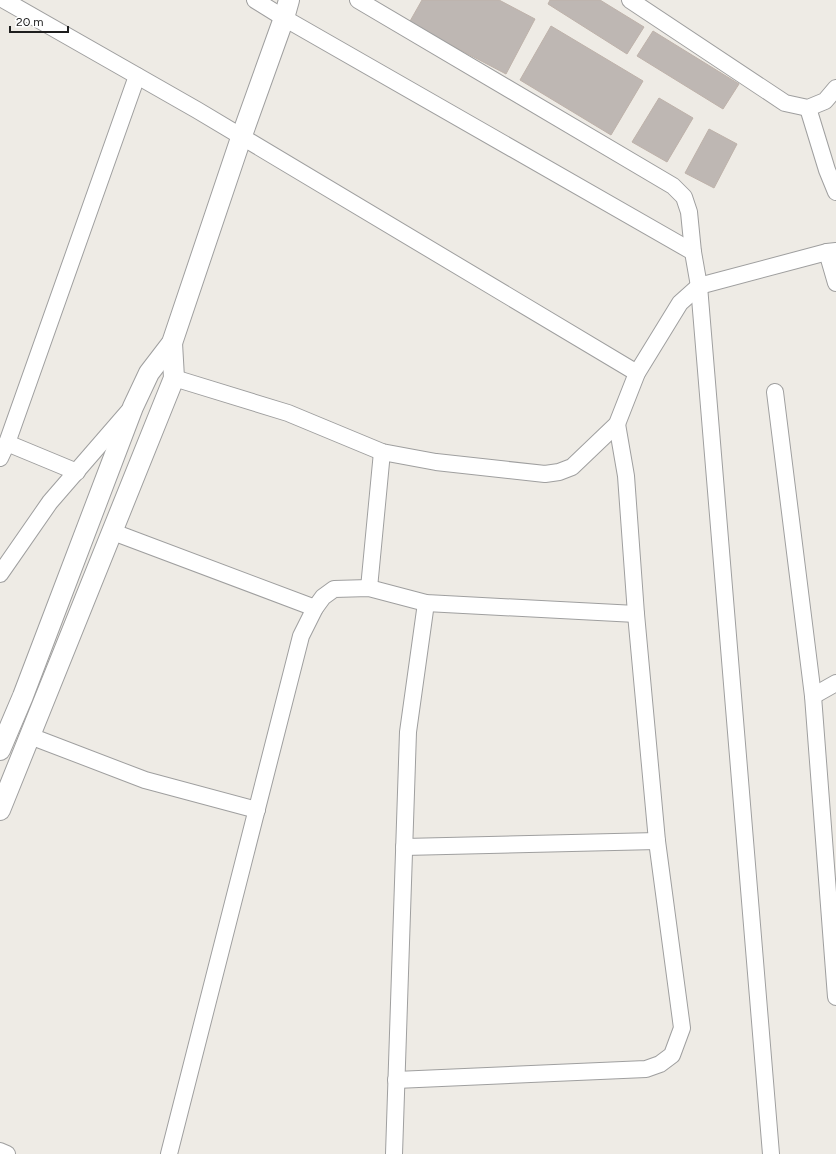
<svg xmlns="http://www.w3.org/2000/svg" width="836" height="1154" viewBox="0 0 836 1154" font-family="Figtree,sans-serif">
<rect width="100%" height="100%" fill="#eeebe5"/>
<g fill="#beb7b3" stroke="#beb2aa">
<path d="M422,0H499L535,19L506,74L409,23Z"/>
<path d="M550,0H600L644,27L627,54L548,4Z"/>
<path d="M551,26L643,81L611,135L520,80Z"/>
<path d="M653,31L739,84L723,109L637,56Z"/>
<path d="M659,98L693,118L667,162L632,142Z"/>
<path d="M709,129L737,144L714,188L685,173Z"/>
</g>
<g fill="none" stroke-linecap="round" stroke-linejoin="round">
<g stroke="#9f9f9f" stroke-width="18">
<g id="minor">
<path d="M4,0L197,110L637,373"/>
<path d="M255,0L284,18L693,252L699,286L771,1154"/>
<path d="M358,0L673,186L684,197L689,212L693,252"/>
<path d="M630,0L785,103L808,108L825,101L836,88"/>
<path d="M808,108L827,170L836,192"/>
<path d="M827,252L836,283"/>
<path d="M174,378L288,413L382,452L436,462L545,474L559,472L572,467L617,424L637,373L680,303L699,286L827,252L836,251"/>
<path d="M775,392L813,696L836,997"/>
<path d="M7,443L77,472"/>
<path d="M0,458L7,443L137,76"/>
<path d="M113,532L315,608"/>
<path d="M0,574L50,502L128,412"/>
<path d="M369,588L382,452"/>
<path d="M813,696L836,683"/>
<path d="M30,736L145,780L257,810"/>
<path d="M404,847L657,841"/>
<path d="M396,1080L646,1069L660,1064L672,1055L682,1028L657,841L636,614L626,476L617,424"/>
<path d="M0,1151L7,1154"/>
<path d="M169,1154L301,636L315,608L323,597L334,589L369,588L426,603L636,614"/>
<path d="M394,1154L408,732L426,603"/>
</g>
</g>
<g stroke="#9f9f9f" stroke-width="22">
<g id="tertiary">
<path d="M0,750L23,696L133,407L149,373L172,343L241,138L284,18L289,0"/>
<path d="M0,810L174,378L172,343"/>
</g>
</g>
<use href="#minor" stroke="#fff" stroke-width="16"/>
<use href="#tertiary" stroke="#fff" stroke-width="20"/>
</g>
<path d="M10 26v6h58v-6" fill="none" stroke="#1e1e1e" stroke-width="2"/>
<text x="16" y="26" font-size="12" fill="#1e1e1e" stroke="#ffffff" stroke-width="3" paint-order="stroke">20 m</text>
</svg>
